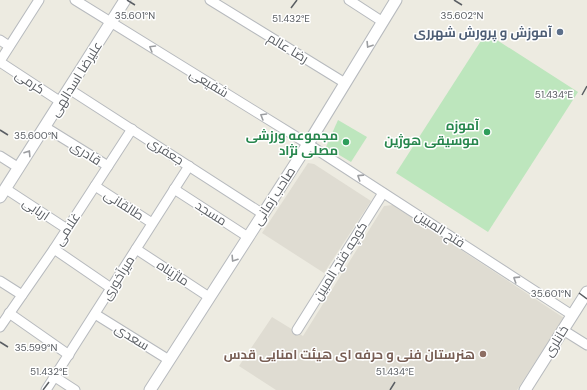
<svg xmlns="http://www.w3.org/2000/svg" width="587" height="390" viewBox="0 0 587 390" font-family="'DM Sans',Cairo,sans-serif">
<rect width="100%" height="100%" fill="#edebe1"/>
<g fill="#dfdcd2">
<path d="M308,163L314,164L371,201L324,273L262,233Z"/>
<path d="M393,205L564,318L517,390H276L239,366L272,317L303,336L384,206Z"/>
</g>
<g fill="#bde6bd">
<path d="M486,33L578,92L488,232L396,173Z"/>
<path d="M338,120L367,137L351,162L326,147Z"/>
</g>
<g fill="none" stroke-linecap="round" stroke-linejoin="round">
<g stroke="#b7babe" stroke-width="11">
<g id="minor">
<path d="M75,0L308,144L572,315"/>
<path d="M210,0L345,83"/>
<path d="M349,0L383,22"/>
<path d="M0,40L9,46"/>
<path d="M0,61L39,0"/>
<path d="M0,62L61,102"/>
<path d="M69,89L263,214"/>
<path d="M45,127L108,166"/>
<path d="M0,156L19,168"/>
<path d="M95,186L152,223"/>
<path d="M6,189L67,229"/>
<path d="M174,189L248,237"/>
<path d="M54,249L111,288"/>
<path d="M136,249L209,297"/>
<path d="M0,281L22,295"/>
<path d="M9,313L69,355"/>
<path d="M95,314L169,360"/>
<path d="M0,327L54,249L132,129"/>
<path d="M297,330L383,193"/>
<path d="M563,330L587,345"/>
<path d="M55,377L75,390"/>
<path d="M46,390L189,166"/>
</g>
</g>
<g stroke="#b7babe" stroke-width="13">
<g id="tertiary">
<path d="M0,197L125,0"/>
<path d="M150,390L308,144L396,0"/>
<path d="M525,390L587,292"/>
</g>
</g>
<use href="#minor" stroke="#fff" stroke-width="9"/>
<use href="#tertiary" stroke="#fff" stroke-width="11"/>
</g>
<defs><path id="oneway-chevron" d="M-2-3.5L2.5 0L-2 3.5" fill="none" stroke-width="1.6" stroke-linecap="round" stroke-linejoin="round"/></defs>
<g stroke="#9c9ea1">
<use href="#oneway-chevron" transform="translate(369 45) rotate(122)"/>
<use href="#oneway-chevron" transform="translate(152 48) rotate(-149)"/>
<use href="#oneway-chevron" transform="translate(263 116) rotate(-149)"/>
<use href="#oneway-chevron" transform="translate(28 153) rotate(-57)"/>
<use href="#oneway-chevron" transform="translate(360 177) rotate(-147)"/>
<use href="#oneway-chevron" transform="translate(234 259) rotate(123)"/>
<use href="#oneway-chevron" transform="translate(516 279) rotate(-147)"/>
</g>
<path fill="none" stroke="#5a5e63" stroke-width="1.5" d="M127,0L135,5M454,0L462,5M291,8L297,0M582,95L587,86M0,130L8,135M579,293L587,299M0,342L8,347M43,390L49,382M390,390L395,382"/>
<circle fill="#5c6f8a" stroke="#fff" stroke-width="1.5" cx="560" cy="32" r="4"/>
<g fill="#2e9e5b" stroke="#fff" stroke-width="1.5">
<circle cx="487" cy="132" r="4"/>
<circle cx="346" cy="142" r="4"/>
</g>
<circle fill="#8d6e63" stroke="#fff" stroke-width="1.5" cx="483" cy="354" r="4"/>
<g text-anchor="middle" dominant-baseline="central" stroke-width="3" stroke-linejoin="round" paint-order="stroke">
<g font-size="13" font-weight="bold" fill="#4e5e75" stroke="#fff" text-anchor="end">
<text x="552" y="32">آموزش و پرورش شهرری</text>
</g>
<g font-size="13" fill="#5a5e63" stroke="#fff">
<text transform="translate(288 48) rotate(31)">رضا عالم</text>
<text transform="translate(76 79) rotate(-58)">علیرضا اسدالهی</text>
<text transform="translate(30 82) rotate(34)">کرمی</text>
<text transform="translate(209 83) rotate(31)">شفیعی</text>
<text transform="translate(166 151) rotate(33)">جعفری</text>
<text transform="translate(86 153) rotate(32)">قادری</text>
<text transform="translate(274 196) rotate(-57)">صاحب زمانی</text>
<text transform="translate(124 205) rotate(33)">طالقانی</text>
<text transform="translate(36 209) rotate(34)">اربابی</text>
<text transform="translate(211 213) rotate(33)">مسجد</text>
<text transform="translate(67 229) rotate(-57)">غلامی</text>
<text transform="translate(440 229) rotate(33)">فتح المبین</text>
<text transform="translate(340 261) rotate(-58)">کوچه فتح المبین</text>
<text transform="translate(173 273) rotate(33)">ماژپناه</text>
<text transform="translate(118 278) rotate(-58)">میرآخوری</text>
<text transform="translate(132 337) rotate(32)">سعدی</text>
<text transform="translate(556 341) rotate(-58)">خانلری</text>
</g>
<g font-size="13" font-weight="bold" fill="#27864d" stroke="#fff" text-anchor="end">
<text x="479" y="125">آموزه<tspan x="479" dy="15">موسیقی هوژین</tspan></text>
<text x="338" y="135">مجموعه ورزشی<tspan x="338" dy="15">مصلی نژاد</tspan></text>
</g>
<g font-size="13" font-weight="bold" fill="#785e54" stroke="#fff" text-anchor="end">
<text x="475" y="354">هنرستان فنی و حرفه ای هیئت امنایی قدس</text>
</g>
</g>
<g font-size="10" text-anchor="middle" fill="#5a5e63" stroke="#fff" stroke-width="3" stroke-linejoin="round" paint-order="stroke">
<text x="135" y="19">35.601°N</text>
<text x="462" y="19">35.602°N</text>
<text x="291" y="22">51.432°E</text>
<text x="554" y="98">51.434°E</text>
<text x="36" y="139">35.600°N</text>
<text x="551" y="297">35.601°N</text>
<text x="36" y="351">35.599°N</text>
<text x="49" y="375">51.432°E</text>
<text x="395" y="375">51.434°E</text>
</g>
</svg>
